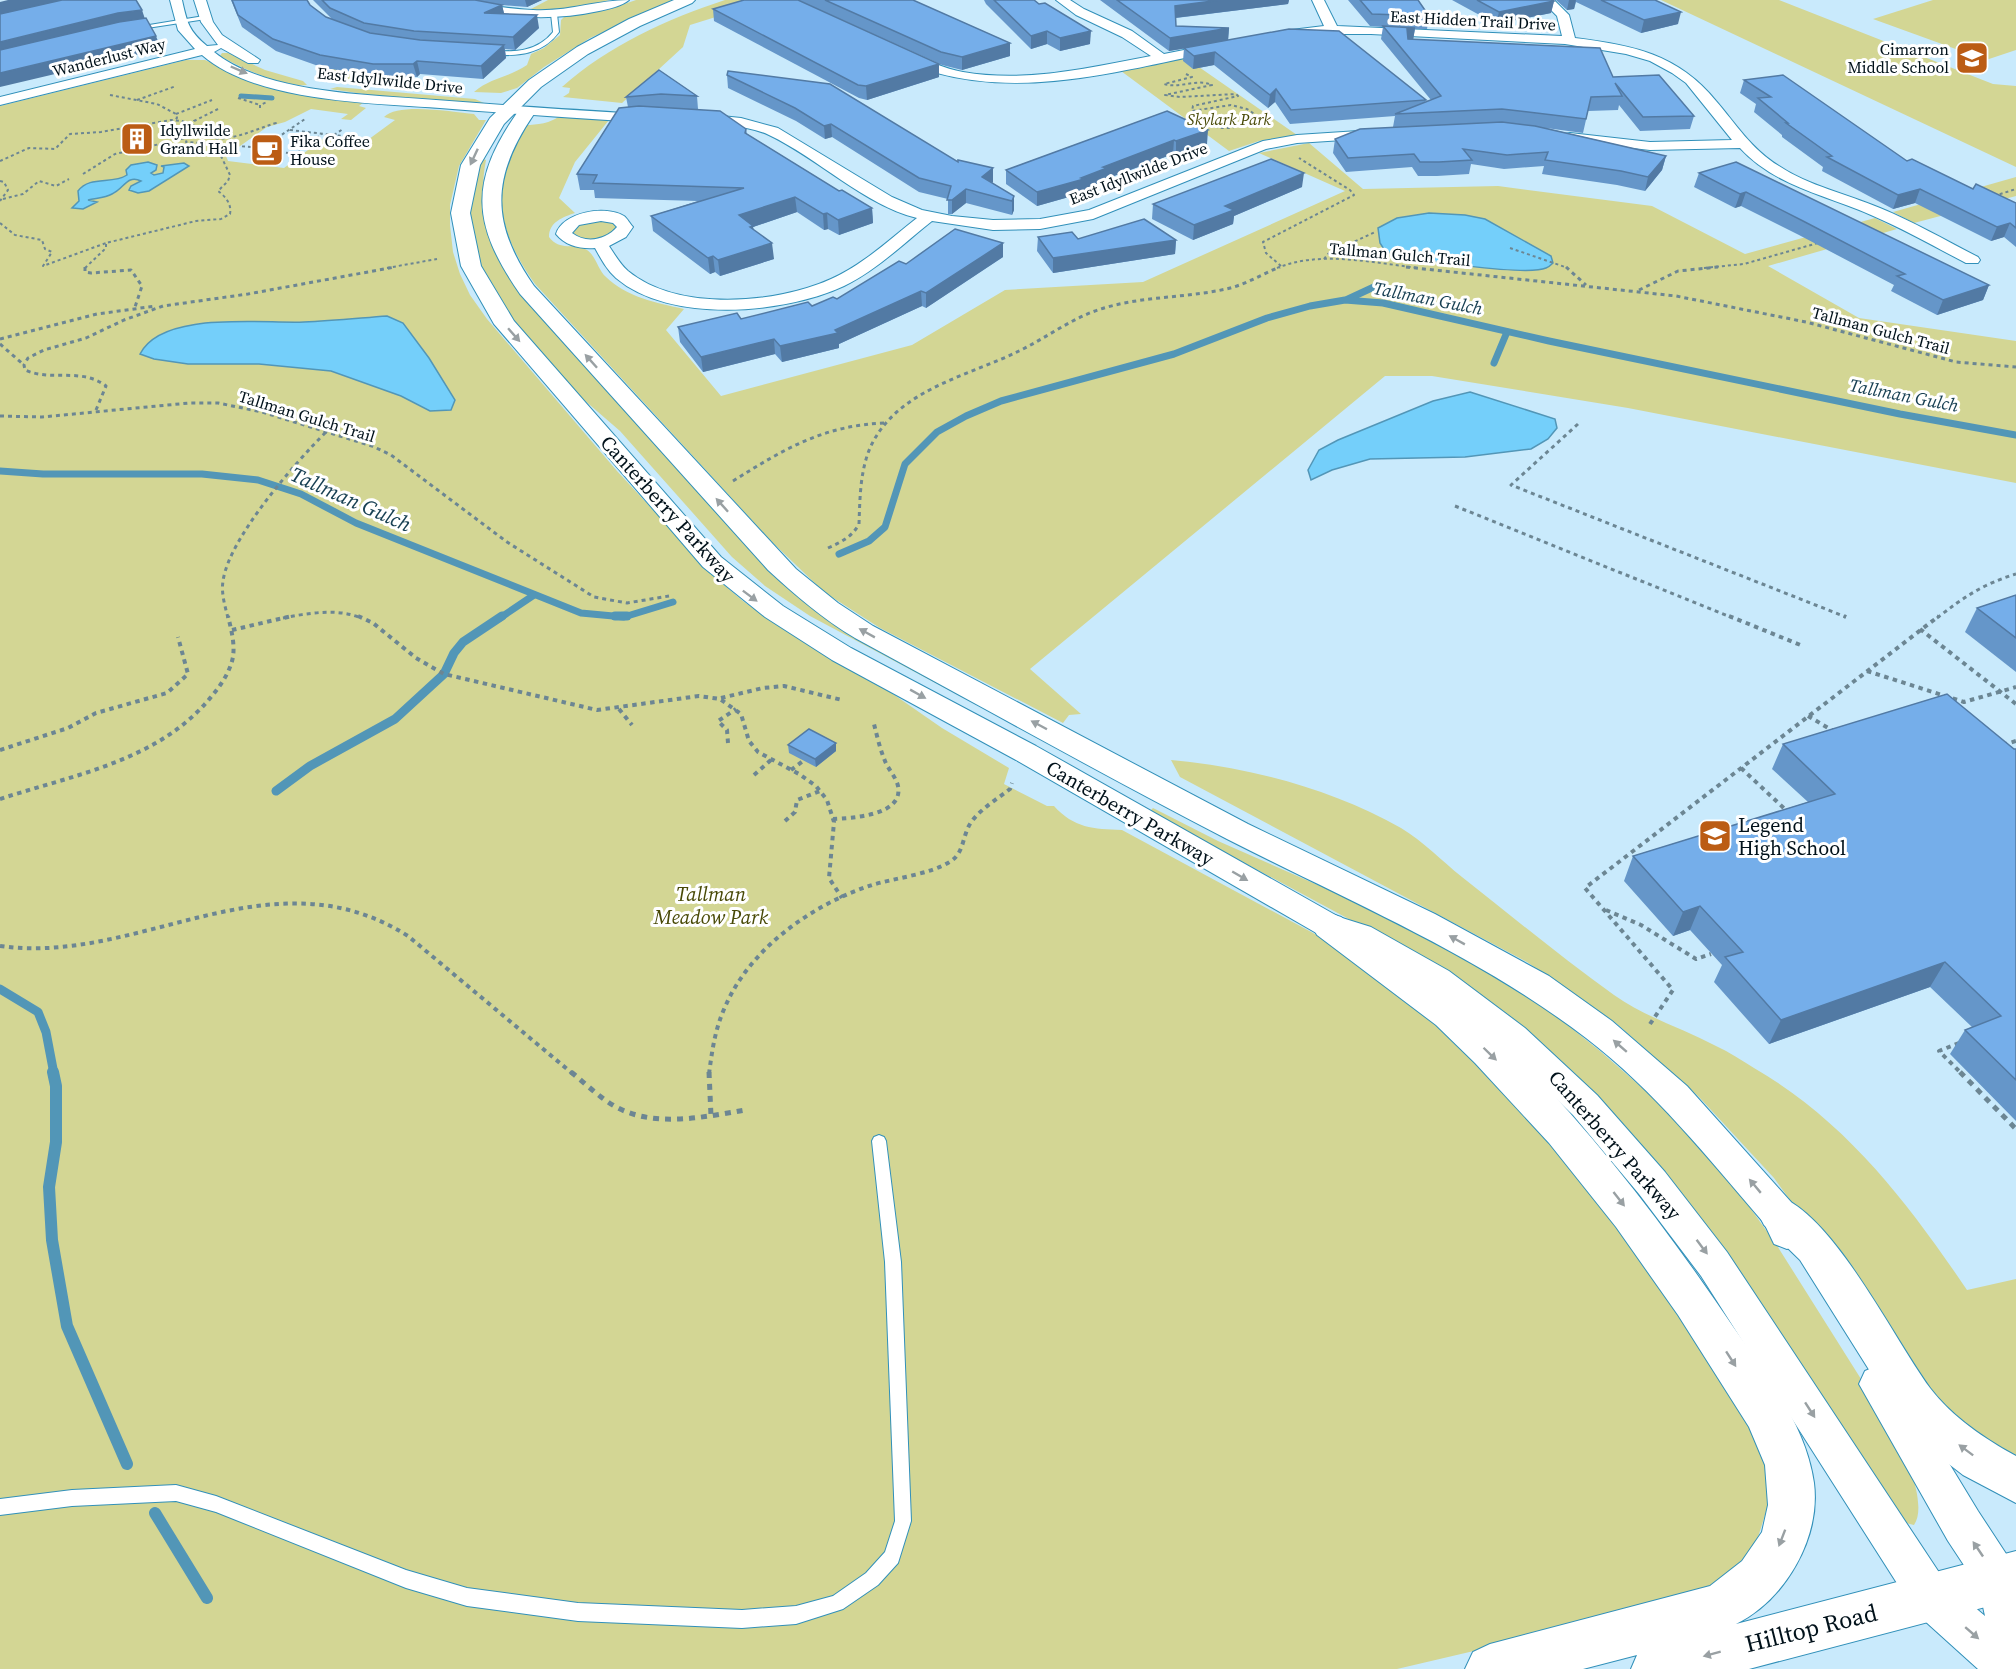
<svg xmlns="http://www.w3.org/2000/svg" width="2016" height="1669" viewBox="0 0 2016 1669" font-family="'Source Serif 4',serif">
<rect width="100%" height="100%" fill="#c9eafc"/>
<g fill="#d3d694">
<path d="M548,0H610L582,7L527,11Z"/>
<path d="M636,0H675L590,38L544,67L517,88L501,93L474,92C491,77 508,78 527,65L531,54L544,48L560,35L561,20L564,17L607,10Z"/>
<path d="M725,0H770L690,25L683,47L622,103L563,97L569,93L570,88L562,87C608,46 667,19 725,0Z"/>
<path d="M1661,0H1779L1993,84L2016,86V167Z"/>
<path d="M1933,0H2016V50L1986,60L1873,19Z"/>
<path d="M375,46L371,75L360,83L320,76Z"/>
<path d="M222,53H228L265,70L303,81L307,85C283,87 241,68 220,56Z"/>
<path d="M1186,58L1297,135L1259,141L1229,151L1121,71Z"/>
<path d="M186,60H205L252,81L364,102L359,106L366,108L351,120L341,119L348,114L311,109L285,122L267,127L226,156L228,161L284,168L324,138L365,142L395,120L384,117C398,102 453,112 474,114L479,120H486L459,166L450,205V225L453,252L460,274L470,295L487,319L617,471L717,579L743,601L768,619L867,676L942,728L1009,768L1004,784L1047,806H1054C1074,828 1093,829 1122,830L1339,947L1403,988L1587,1176L1763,1444L1771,1489L1768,1505L1755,1547L1743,1562L1721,1583L1658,1608L1397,1669H0V106Z"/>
<path d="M337,87L475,99L484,103L377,96L330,89Z"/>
<path d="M559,116L609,120L575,162L559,198L575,213C563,217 549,222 549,237C560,252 574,242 587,250C596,256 598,270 606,277C626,297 657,303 684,309L666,330L721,396L912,345L1005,290L1143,282L1345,191L1259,153L1309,143L1363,189L1498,186L1652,206L1745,254L1875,218L1897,229L1768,266L1859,318L2016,341V483L1628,408L1432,376H1385L1030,669L1081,714L1069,715L1063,723L880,628L824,592L770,540L535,284C495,228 490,185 526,125C536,125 552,123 559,116Z"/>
<path d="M481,158L486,160C480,190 483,223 495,250L762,559L1031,734L810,616L765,586L732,557L620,431L561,380L488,290L468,223Z"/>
<path d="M2016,177V196L1914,223L1893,212Z"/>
<path d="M594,220L613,223L617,229C603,239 585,246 571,232L575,226Z"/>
<path d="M1171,760C1249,767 1332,789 1401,828C1424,842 1442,861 1462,877C1513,917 1562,958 1614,995C1645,1017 1682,1028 1716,1046C1729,1052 1741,1060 1754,1068C1847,1122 1908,1203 1967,1290L2016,1279V1461L1950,1420L1774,1178L1699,1097L1617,1024L1527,962L1180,777Z"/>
<path d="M1153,808L1218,841L1361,904L1472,963L1555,1015L1600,1051L1647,1092L1707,1153L1743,1198L1776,1244L1895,1433C1905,1453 1928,1505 1914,1525L1902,1522L1683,1208L1371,931L1152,813L1151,810Z"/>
</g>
<g fill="#74cffa" stroke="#5296b7" stroke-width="1.5">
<path d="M148,162L157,165L156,170L151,173L154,175L163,173L164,167L161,166L184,163L189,166L149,191L138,193L129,190L131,186L141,181C127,174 124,189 112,194C105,198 96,198 88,200L97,202L83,209L72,208L79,201L78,191C90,175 112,185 127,175L126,170L131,165Z"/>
<path d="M1429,213L1465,215L1485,219L1551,256L1553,263C1551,265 1549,267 1546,268C1528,276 1404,260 1385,251L1380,243L1378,228L1397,218Z"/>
<path d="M387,316L403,323L429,358L455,400L451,410L430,411L401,396L331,371L259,364H188L154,359L140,354C162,310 263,324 304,322C332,321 360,318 387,316Z"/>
<path d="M1470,392L1555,419L1557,428L1548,439L1531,449L1465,457L1370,459L1332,470L1311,480L1308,470L1319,450L1338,440L1433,401Z"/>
</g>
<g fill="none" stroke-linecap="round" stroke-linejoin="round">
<path stroke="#5296b7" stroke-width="5" d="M241,96L272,98"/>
<g stroke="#5296b7" stroke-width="7">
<path d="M1348,299L1376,286"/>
<path d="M1494,363L1507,332"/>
<path d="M0,471L43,474H202L258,480L301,494L356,523L581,613L624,617L673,602"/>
<path d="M839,554L869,541L885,527L905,464L937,432L966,416L1001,401L1174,354L1267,318L1310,306L1345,300L1383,303L1549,341L1900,414L2016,435"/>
<path d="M500,618L534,595"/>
</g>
<g stroke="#5296b7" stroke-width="9">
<path d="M615,616H627"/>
<path d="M276,791L310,766L395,719L444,674L454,653L463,642L502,616"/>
<path d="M0,989L38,1012L46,1032L54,1074"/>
</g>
<g stroke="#5296b7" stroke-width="12">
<path d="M53,1072L56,1086V1142L49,1187L52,1240L67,1326L127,1464"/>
<path d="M155,1513L207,1598"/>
</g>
<g stroke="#3190b9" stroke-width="2">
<g id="service">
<path d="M554,12L557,14L559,32C542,55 518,56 491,55L488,53L491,51C515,52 537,52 553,32L551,14Z"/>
<path d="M204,16L207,18L206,19L134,30L131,28Z"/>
<path d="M879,1135L884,1137L886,1141L901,1262L911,1521L898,1563L878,1585L843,1609L796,1624L742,1628L578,1621L467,1606L406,1588L216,1512L176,1501L72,1506L0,1515V1499L72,1490L176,1485L216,1496L406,1570L467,1588L578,1603L742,1610L796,1606L833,1596L866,1573L885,1552L895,1521L885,1262L872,1141L874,1137Z"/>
</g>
</g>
<g stroke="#3190b9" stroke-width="2">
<g id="minor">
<path d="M170,0H182C187,23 189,31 207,46L218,45L201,22L194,0H206L213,22L222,35L260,60L258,63H248L221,48L214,52C266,94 371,95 436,100C498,105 560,109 623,113L646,110L653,114L646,118L623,121C562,117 501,113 440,108C371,103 256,102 202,55L0,105V97L195,49L178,30Z"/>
<path d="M437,0C469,0 501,9 533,10C567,12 597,0 629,0C622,6 609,9 599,11C545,23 492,16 439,3Z"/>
<path d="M1056,0H1070L1084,9L1132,31L1164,54L1214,44L1220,48L1214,52C1123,70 1028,98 937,73C926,71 911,67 903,59L910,55C928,60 944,69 963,72C1026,83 1088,68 1151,56L1122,37L1076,15Z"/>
<path d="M1312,0H1324L1337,26L1562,36L1557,16L1541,0H1554L1569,15L1575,38C1632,45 1678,54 1716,101C1736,124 1752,150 1779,166C1809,186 1847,194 1880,208C1914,222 1945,240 1978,257L1980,260L1978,263H1966C1935,247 1904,229 1871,215C1825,195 1775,186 1740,148L1650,150L1565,140L1563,137L1565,134L1570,133L1650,142L1732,140L1686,83L1672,73L1650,61L1626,54L1565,44L1371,34H1327L1278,38L1277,35L1278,32L1283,31L1324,26Z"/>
<path d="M702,114L741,118L778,128L892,197L922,210L952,216L993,220L1040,219L1089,210L1263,141L1297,135L1374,130L1381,134L1374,138L1297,143L1266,149L1093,219L1040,229L993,230L932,221C904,243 877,270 844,286C784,314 670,324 616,278C607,270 601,259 595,248C580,249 566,246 556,234C563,212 605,205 624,216C627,218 630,224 633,227L626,237L609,246C615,255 620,264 628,271C678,312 776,304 831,279C863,265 890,239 917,218C864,205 818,158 769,135C746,124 721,127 697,121L695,118L697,115ZM601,221L613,223L617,227C606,240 586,244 572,233L579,225Z"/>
</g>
</g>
<g stroke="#3190b9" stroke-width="2">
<g id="tertiary">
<path d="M674,0H695L692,3L640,26L588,54L541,87L504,124L480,165L470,213L481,266L514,321L721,557L783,606L851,648L1036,746L1339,917L1371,927L1449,971L1525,1028L1597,1095L1665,1172L1727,1252L1946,1583L1985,1616L1979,1588L1948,1541L1859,1384L1865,1371L1879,1365L1893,1371L1978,1511L2016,1569V1669H1978L1916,1613L1701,1276L1639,1194L1573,1115L1501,1046L1425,989L1349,944L1318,934L1016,760L832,660L765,617L703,567L494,324L461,266L451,213L461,165L490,118L529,80L577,47L629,19Z"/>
<path d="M525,109L531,110L534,114C491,177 490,223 534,286L796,569L838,603L873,626L1248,824L1435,914L1549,976L1612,1021L1687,1086L1791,1202L1805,1233L1800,1244L1787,1249L1774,1244L1764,1223C1708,1158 1654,1090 1586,1038C1476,954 1348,901 1227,839C1101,774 979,705 855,638C823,619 795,595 768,570L520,294C471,223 469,181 519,110Z"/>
</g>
</g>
<g stroke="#3190b9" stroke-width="2">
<g id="secondary">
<path d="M1329,913L1341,917C1380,947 1424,971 1461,1004C1567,1097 1655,1211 1734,1328C1766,1374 1806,1425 1814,1483C1821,1538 1785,1600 1736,1624L2016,1551V1599L1749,1669H1631L1637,1655L1583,1669H1465L1473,1652L1490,1644L1710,1586L1742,1561L1762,1532L1768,1505L1765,1465L1749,1427L1678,1315L1616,1227L1549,1143L1475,1063L1436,1025L1317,935L1312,926L1317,917Z"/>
<path d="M1778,1196C1834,1215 1893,1338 1930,1388C1952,1417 1985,1439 2016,1456V1503L1963,1475L1928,1448L1900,1419L1800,1260L1764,1225L1758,1213L1764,1201Z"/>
</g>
</g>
<g stroke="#6c8693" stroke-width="2" stroke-dasharray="3 3" stroke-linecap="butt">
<path d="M1186,74L1192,77L1164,84C1180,89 1196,78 1212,85L1165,95L1180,97L1236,94L1238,96L1193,106L1192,111L1231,105L1247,109L1256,115C1243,127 1229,131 1212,126"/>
<path d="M110,95L157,104L176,114L177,118L165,127"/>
<path d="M238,98L260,105"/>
<path d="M137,100L176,86"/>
<path d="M260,108V105L267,102"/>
<path d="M218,109L194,121L193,126L197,134C225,146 249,131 276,123L274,121"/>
<path d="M176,114L212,100"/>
<path d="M290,130L368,139"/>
<path d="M178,132L193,129"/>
<path d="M334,135L343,129"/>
<path d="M277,138L305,119"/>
<path d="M175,140L186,138"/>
<path d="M236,146L252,147"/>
<path d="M280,152L296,154L322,134"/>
<path d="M0,161L29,148L55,149L70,134L101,132L171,120L182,121L193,126"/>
<path d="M83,174L115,154L169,142L175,151C182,151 188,149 195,150C212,152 221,159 236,146L186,142L188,138L197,134"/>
<path d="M0,181L4,182L8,190L0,201"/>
<path d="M1994,196L2016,189"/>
<path d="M3,199L23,194L39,181L56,186L69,179"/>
<path d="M0,223L15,235L42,240L45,249L52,252L43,266L106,243"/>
<path d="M1510,248L1568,268"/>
<path d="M1324,259L1328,254L1375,232"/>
<path d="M1281,266L1266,253L1263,242L1354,195L1350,190L1299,158"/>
<path d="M85,268L106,248V243L196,221L221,219L230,214C232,204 225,196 218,191L228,181L230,175L221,156"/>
<path d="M387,268L437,259"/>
<path d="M1277,268C1321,250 1373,263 1419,268"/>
<path d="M1704,268L1744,264L1818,243"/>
</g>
<g stroke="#6c8693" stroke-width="3" stroke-dasharray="4 4" stroke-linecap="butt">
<path d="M85,267V272L91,273L131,270L142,286L135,307"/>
<path d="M1406,267L1676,296L1806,322L1956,362L2016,367"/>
<path d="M1566,267L1586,285"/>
<path d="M1639,290L1678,271L1718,267"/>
<path d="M0,339L97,314L156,306"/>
<path d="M0,344L24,365"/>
<path d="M96,410L106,386C81,367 52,382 25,370L24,365L28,358L44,350L86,338L124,320L163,306L248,294L395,267"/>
<path d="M0,416L42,417L189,403H218L262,412L372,446L391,455L507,542L594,597L627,603L669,596"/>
<path d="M1578,424L1511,485L1846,617"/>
<path d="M733,481C784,449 824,425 886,423"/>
<path d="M1455,506L1733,618"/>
<path d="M828,548C841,542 852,537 859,524C860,496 860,465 874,440C903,388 971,375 1019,351C1048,337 1073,317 1104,308C1144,296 1186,298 1226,289C1245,285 1262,274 1280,267"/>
<path d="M228,618C225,606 221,593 223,581C229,538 295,463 326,432"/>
<path d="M283,618C309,613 337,608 361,618"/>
<path d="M1937,618C1964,597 1983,584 2016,574"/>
</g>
<g stroke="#6c8693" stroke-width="4" stroke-dasharray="4.5 4.5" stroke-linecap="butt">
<path d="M358,616L373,623L416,658L444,674L597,710L699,696L720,699L741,714L749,741L758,752L799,774L816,786L827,800L834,822L829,878L842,898"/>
<path d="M1729,616L1803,646"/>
<path d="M1844,616L1846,617"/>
<path d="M1920,629L2016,704"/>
<path d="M232,630L292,616"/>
<path d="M1867,671L1964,702L2016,687"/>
<path d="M721,698L763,688L784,686L842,700"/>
<path d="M619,709L632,725"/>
<path d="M1808,716L1835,732"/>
<path d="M728,743L727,730L718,721L736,709"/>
<path d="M2003,745L2016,741"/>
<path d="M0,750L68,728L96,713L167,693L188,674L178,637"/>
<path d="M1741,768L1788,812"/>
<path d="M791,770L807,758"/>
<path d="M754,775L771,760"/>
<path d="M0,799C73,775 159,761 211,697C221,685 230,672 233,657C235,643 231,629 228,616"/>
<path d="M833,819C851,818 904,816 898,786C896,777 888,769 885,761C880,749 877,736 874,724"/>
<path d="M785,821L795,812L797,800L820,791"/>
<path d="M1606,910L1641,925L1696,959L1711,954"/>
<path d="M0,946C139,966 271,849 408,936L573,1074"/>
<path d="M1650,1024L1673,990L1585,888L1939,616"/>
<path d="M1959,1043L1939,1051L1962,1074"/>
<path d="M709,1074C712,1051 715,1029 725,1007C750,948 813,904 872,885C895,878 932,874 951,861C965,852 962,834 972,821C982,808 997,799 1010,789L1012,783"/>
</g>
<g stroke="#6c8693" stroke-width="5" stroke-dasharray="6 6" stroke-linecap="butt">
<path d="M571,1072C586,1084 600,1098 616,1107C655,1128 704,1117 745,1110"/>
<path d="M709,1072L711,1116"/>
<path d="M1960,1072L2016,1129"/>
</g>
<use href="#service" fill="#fff" fill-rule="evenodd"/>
<use href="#minor" fill="#fff" fill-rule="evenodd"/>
<use href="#tertiary" fill="#fff" fill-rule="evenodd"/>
<use href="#secondary" fill="#fff" fill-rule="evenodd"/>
</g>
<g fill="#6596c9">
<path d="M231,0H307L310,5L326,17L332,19L313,0H542L527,7L502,5L504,14L539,28L515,50L505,49L506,58L483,79L420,74L417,77L377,76L324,68L276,51L242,27Z"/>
<path d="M798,0H913L1010,43V56L962,70L942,65Z"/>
<path d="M984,0H1034L1090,44L1060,51L1047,44L1031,49L986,4Z"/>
<path d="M1100,0H1289L1288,4L1176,18V26L1229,28L1228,40L1426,100L1425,102L1431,100L1381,39L1383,27L1370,26L1348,0H1418L1429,16L1427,29H1415L1413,39L1613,77L1694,116L1690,129L1640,131L1619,105L1618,110L1588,111L1583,133L1546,128L1666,156L1662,170L1645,191L1617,185L1542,174L1544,166L1504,169L1471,164L1469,174L1437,176H1418L1412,167L1346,172L1333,153L1335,139L1393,127L1395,116L1290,124L1275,102L1268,108L1214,65L1193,69L1183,61L1184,48L1200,46L1169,51Z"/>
<path d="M1452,0H1553L1554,1L1551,13L1496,24Z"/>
<path d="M1556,0H1655L1678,24L1641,33L1576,2L1574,9L1567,10Z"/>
<path d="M713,9L939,64V77L867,100L859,98L714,21Z"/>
<path d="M659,70L697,96L698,109L746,129L747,134L839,191L872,208L873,223L839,235L828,229L824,230L797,212L753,227L754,230L774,259L720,276L715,272L710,274L653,231L651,216L698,201L595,198L594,190H580L577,174L628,107L626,97Z"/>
<path d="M727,75L958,162L993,168V182L992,183L1014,196V210L1012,215L966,203L952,214H948V199L919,192L832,137L825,139L796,121L728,88Z"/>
<path d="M1744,80L1907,161L1973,189L2016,203V247L2004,237L1991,241L1915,203L1893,209L1822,171L1823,167L1782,137V135L1754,112L1756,104L1740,93Z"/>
<path d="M1167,111L1207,144L1176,155L1173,154L1106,179V182L1083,191V193L1037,206L1006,184V170Z"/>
<path d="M1699,173L1989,285L1983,300L1937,315L1891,291L1894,285L1799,235L1741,206L1735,208L1694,187Z"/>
<path d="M1302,187L1234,216L1233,224L1193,240L1152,219L1153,204Z"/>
<path d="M1038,237L1078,239L1176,240L1175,254L1053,273L1037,251Z"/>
<path d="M1003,257L926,308L922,306L839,344V348L782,362L775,354L703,372L680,342L678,327L741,319L812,306L837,299L906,264Z"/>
<path d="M2016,595V672L1965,632L1977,608Z"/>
<path d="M836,743V751L816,767L789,753L788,745Z"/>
<path d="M1783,744L2016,749V1121L1950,1054L1965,1030L1972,1027L1930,987L1769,1044L1714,982L1722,965L1690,930L1673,936L1624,881L1633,856L1808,802L1772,769Z"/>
</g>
<g fill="#527aa4">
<path d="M8,0H67L0,15V2Z"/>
<path d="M525,0H542L527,7Z"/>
<path d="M1220,0H1289L1288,4L1174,18L1175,6Z"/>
<path d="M1569,0H1576L1574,9L1567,10Z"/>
<path d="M1554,1L1551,13L1496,24L1499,12Z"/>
<path d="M502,5L505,17L484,13Z"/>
<path d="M142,10L146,22L0,56V42L118,13Z"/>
<path d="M1681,12L1678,24L1641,33L1644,20Z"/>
<path d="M537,15L539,28L515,50L513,37Z"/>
<path d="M1229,28L1228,41L1169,51L1170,38Z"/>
<path d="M1415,28L1413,41L1405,42L1407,29Z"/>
<path d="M1047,31V44L1031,49V36Z"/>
<path d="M1091,31L1090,44L1060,51V38Z"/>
<path d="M156,36L161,49L0,87V73Z"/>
<path d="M1010,43V56L962,70V57Z"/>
<path d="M504,45L506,58L483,79L481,66Z"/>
<path d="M1215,52L1214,65L1193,69L1194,56Z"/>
<path d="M417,61L420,74L417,77L413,64Z"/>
<path d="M939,64V77L867,100L866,86Z"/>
<path d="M1276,89L1275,102L1268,108L1270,95Z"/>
<path d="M831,124L832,137L825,139L824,126Z"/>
<path d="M1208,130L1207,144L1176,155V141Z"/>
<path d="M1174,140L1173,154L1106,179V182L1083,191V193L1037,206V192L1081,178L1103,167Z"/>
<path d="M1666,156L1662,170L1645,191L1648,177Z"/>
<path d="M993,168V182L982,191V177Z"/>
<path d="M1304,173L1302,187L1234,216L1233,224L1193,240L1194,225L1225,206Z"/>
<path d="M966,189V203L952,214V200Z"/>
<path d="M1920,189L1915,203L1893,209L1898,195Z"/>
<path d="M1746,192L1741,206L1735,208L1740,194Z"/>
<path d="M1014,196V210L1012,215V201Z"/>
<path d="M795,197L797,212L753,227L755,241L739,215Z"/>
<path d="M872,208L873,223L839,235L838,220Z"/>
<path d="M827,213L828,229L824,230L823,214Z"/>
<path d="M2010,223L2004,237L1991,241L1997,227Z"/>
<path d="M1176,240L1175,254L1053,273V258Z"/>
<path d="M772,243L774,259L720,276L718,260Z"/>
<path d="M1003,243V257L926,308V293Z"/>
<path d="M713,256L715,272L710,274L708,258Z"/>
<path d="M1989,285L1983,300L1937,315L1943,300Z"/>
<path d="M921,291L922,306L839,344V348L782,362L780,346L835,330Z"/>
<path d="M774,339L775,354L703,372L701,357Z"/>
<path d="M836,743V751L816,767L815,759Z"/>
<path d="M1700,906L1690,930L1673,936L1683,912Z"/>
<path d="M1945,962L1930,987L1769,1044L1781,1020Z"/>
</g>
<g fill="#75aeea" stroke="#527aa4" stroke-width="1.5">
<path d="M62,0H136L142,10L118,13L0,42V14Z"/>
<path d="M232,0H307L310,5L326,17L370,33L420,40L504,45L481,66L417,61L413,64H373L320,55L273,39L238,15Z"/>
<path d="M322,0H475L502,5L484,13L537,15L513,37L414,31L364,23L330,8Z"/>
<path d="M744,0H798L939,64L866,86L858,85L713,9Z"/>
<path d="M825,0H913L1010,43L962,57L941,52Z"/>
<path d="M994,0H1034L1039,4L1045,3L1091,31L1060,38L1047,31L1031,36Z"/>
<path d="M1117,0H1220L1175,6L1176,26L1229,28L1170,38Z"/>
<path d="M1360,0H1418L1429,16L1372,14Z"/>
<path d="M1477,0H1553L1554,1L1499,12Z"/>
<path d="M1601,0H1655L1681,12L1644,20Z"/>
<path d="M146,18L156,36L0,73V50L119,22Z"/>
<path d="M1383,26L1415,28L1407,29L1408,39L1600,48L1613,77L1659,75L1694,116L1643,117L1615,83L1622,96L1591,97L1586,119L1502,109L1395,114L1441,96Z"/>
<path d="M1289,29L1339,31L1426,100L1291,110L1276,89L1270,95L1215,52L1194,56L1184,48Z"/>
<path d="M659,70L697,96L661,94L626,97Z"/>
<path d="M728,71L830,84L958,162V160L993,168L982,177L1014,196L1012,201L966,189L952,200H947L951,186L919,178L831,124L824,126L795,108L727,75Z"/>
<path d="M1783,75L1907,161L1912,159L1973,189L1976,184L2016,203V228L2010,223L1997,227L1920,189L1898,195L1827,157L1832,156L1786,123H1788L1758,98L1771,97L1744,80Z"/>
<path d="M639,106L720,111L746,129L745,133L839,191L842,190L872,208L838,220L827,213L823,214L795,197L739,215L753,226L750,227L772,243L718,260L713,256L708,258L651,216L744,188L593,183L597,175L577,174L619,108Z"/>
<path d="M1167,111L1208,130L1176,141L1174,140L1103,167L1107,168L1081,178L1084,179L1037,192L1006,170Z"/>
<path d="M1502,122L1535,126L1666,156L1648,177L1621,171L1545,160L1548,152L1507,155L1463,149L1472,160L1439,162H1420L1414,154L1348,158L1335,139L1360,129Z"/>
<path d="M1271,159L1304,173L1225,206L1234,210L1194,225L1153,204Z"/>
<path d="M1736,162L1989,285L1943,300L1897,276L1905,274L1803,221L1746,192L1740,194L1699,173Z"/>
<path d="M1144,219L1176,240L1053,258L1038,237L1072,232L1078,239Z"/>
<path d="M955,229L1003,243L926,293L921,291L835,330L838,333L780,346L774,339L701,357L678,327L737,313L741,319L808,302L812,306L833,297L837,299L899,261L906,264Z"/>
<path d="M2016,595V638L1977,608Z"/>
<path d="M1947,694L2014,749H2016V1080L1965,1030L2001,1016L1945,962L1781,1020L1725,957L1743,952L1700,906L1683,912L1633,856L1835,794L1783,744Z"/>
<path d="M809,729L836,743L815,759L788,745Z"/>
</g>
<defs><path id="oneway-solid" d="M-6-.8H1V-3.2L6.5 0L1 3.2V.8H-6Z" transform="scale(1.5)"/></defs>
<g fill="#99a0a3">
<use href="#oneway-solid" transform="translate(239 70) rotate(23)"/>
<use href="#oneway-solid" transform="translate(474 157) rotate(115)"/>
<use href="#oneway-solid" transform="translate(514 335) rotate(49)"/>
<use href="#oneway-solid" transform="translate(591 361) rotate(-132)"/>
<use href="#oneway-solid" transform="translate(722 505) rotate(-132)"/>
<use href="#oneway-solid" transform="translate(750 596) rotate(37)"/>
<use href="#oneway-solid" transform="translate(867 633) rotate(-151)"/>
<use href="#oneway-solid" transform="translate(918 694) rotate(29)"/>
<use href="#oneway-solid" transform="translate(1039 725) rotate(-152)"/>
<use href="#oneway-solid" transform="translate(1240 876) rotate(30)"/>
<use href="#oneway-solid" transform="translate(1457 940) rotate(-151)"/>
<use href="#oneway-solid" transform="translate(1620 1046) rotate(-139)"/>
<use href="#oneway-solid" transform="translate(1490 1054) rotate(44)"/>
<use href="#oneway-solid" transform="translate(1755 1186) rotate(-130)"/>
<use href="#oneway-solid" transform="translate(1619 1199) rotate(52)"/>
<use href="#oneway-solid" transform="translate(1702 1247) rotate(53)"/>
<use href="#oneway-solid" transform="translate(1731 1359) rotate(57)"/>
<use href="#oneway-solid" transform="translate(1810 1410) rotate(57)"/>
<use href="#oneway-solid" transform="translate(1966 1450) rotate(-143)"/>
<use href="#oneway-solid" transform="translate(1782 1538) rotate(111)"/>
<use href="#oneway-solid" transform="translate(1978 1549) rotate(-124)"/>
<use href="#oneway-solid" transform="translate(1972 1633) rotate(41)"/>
<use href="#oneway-solid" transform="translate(1712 1654) rotate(165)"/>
</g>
<defs>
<g id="school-square" transform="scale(1.725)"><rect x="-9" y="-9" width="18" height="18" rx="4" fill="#bb5c14" stroke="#fff"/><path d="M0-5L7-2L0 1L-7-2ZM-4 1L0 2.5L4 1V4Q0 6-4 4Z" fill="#fff"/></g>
<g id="building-square" transform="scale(1.725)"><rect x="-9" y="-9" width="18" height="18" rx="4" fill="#bb5c14" stroke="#fff"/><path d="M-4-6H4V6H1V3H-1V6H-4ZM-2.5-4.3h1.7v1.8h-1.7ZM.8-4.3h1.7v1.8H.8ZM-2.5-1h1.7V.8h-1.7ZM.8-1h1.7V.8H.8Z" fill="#fff"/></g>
<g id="cafe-square" transform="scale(1.725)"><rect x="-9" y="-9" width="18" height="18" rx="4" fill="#bb5c14" stroke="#fff"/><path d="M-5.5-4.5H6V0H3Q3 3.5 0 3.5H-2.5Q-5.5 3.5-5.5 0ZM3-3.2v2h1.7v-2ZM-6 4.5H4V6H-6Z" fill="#fff"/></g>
</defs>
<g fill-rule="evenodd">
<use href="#school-square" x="1972" y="58"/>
<use href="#building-square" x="137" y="139"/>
<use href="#cafe-square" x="267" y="150"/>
<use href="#school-square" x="1715" y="836"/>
</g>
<g text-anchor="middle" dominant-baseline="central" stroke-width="6" stroke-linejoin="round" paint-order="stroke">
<g font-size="16" fill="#01111a" stroke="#fff">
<text transform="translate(1473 20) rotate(3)">East Hidden Trail Drive</text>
<text transform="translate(109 57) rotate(-14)">Wanderlust Way</text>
<text transform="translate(390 80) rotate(6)">East Idyllwilde Drive</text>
<text transform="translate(1138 173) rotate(-21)">East Idyllwilde Drive</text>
<text transform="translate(1400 254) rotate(5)">Tallman Gulch Trail</text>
<text transform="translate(1881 330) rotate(15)">Tallman Gulch Trail</text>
<text transform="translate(307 416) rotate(17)">Tallman Gulch Trail</text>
</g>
<g font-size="16" fill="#01111a" stroke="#fff" text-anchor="start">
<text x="1949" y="49" text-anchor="end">Cimarron<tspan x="1949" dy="18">Middle School</tspan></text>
<text x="160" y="130">Idyllwilde<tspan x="160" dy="18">Grand Hall</tspan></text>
<text x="290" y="141">Fika Coffee<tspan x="290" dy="18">House</tspan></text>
</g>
<g font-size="16" font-style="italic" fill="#484906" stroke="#fff">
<text x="1229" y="119">Skylark Park</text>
</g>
<g font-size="18" font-style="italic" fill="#194154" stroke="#fff">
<text transform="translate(1428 298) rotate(11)">Tallman Gulch</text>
<text transform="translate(1904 395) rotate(11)">Tallman Gulch</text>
</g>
<g font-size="20" fill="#01111a" stroke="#fff">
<text transform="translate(668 509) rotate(48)">Canterberry Parkway</text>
<text transform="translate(1130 813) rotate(30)">Canterberry Parkway</text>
<text transform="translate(1615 1145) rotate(49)">Canterberry Parkway</text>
</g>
<g font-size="20" fill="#01111a" stroke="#fff" text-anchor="start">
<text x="1738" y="825">Legend<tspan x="1738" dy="23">High School</tspan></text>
</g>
<g font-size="20" font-style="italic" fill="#484906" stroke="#fff">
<text x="711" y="894">Tallman<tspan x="711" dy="23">Meadow Park</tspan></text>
</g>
<g font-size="21" font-style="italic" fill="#194154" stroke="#fff">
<text transform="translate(351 499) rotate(24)">Tallman Gulch</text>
</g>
<g font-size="24" fill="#01111a" stroke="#fff">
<text transform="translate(1811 1628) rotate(-14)">Hilltop Road</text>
</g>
</g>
</svg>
